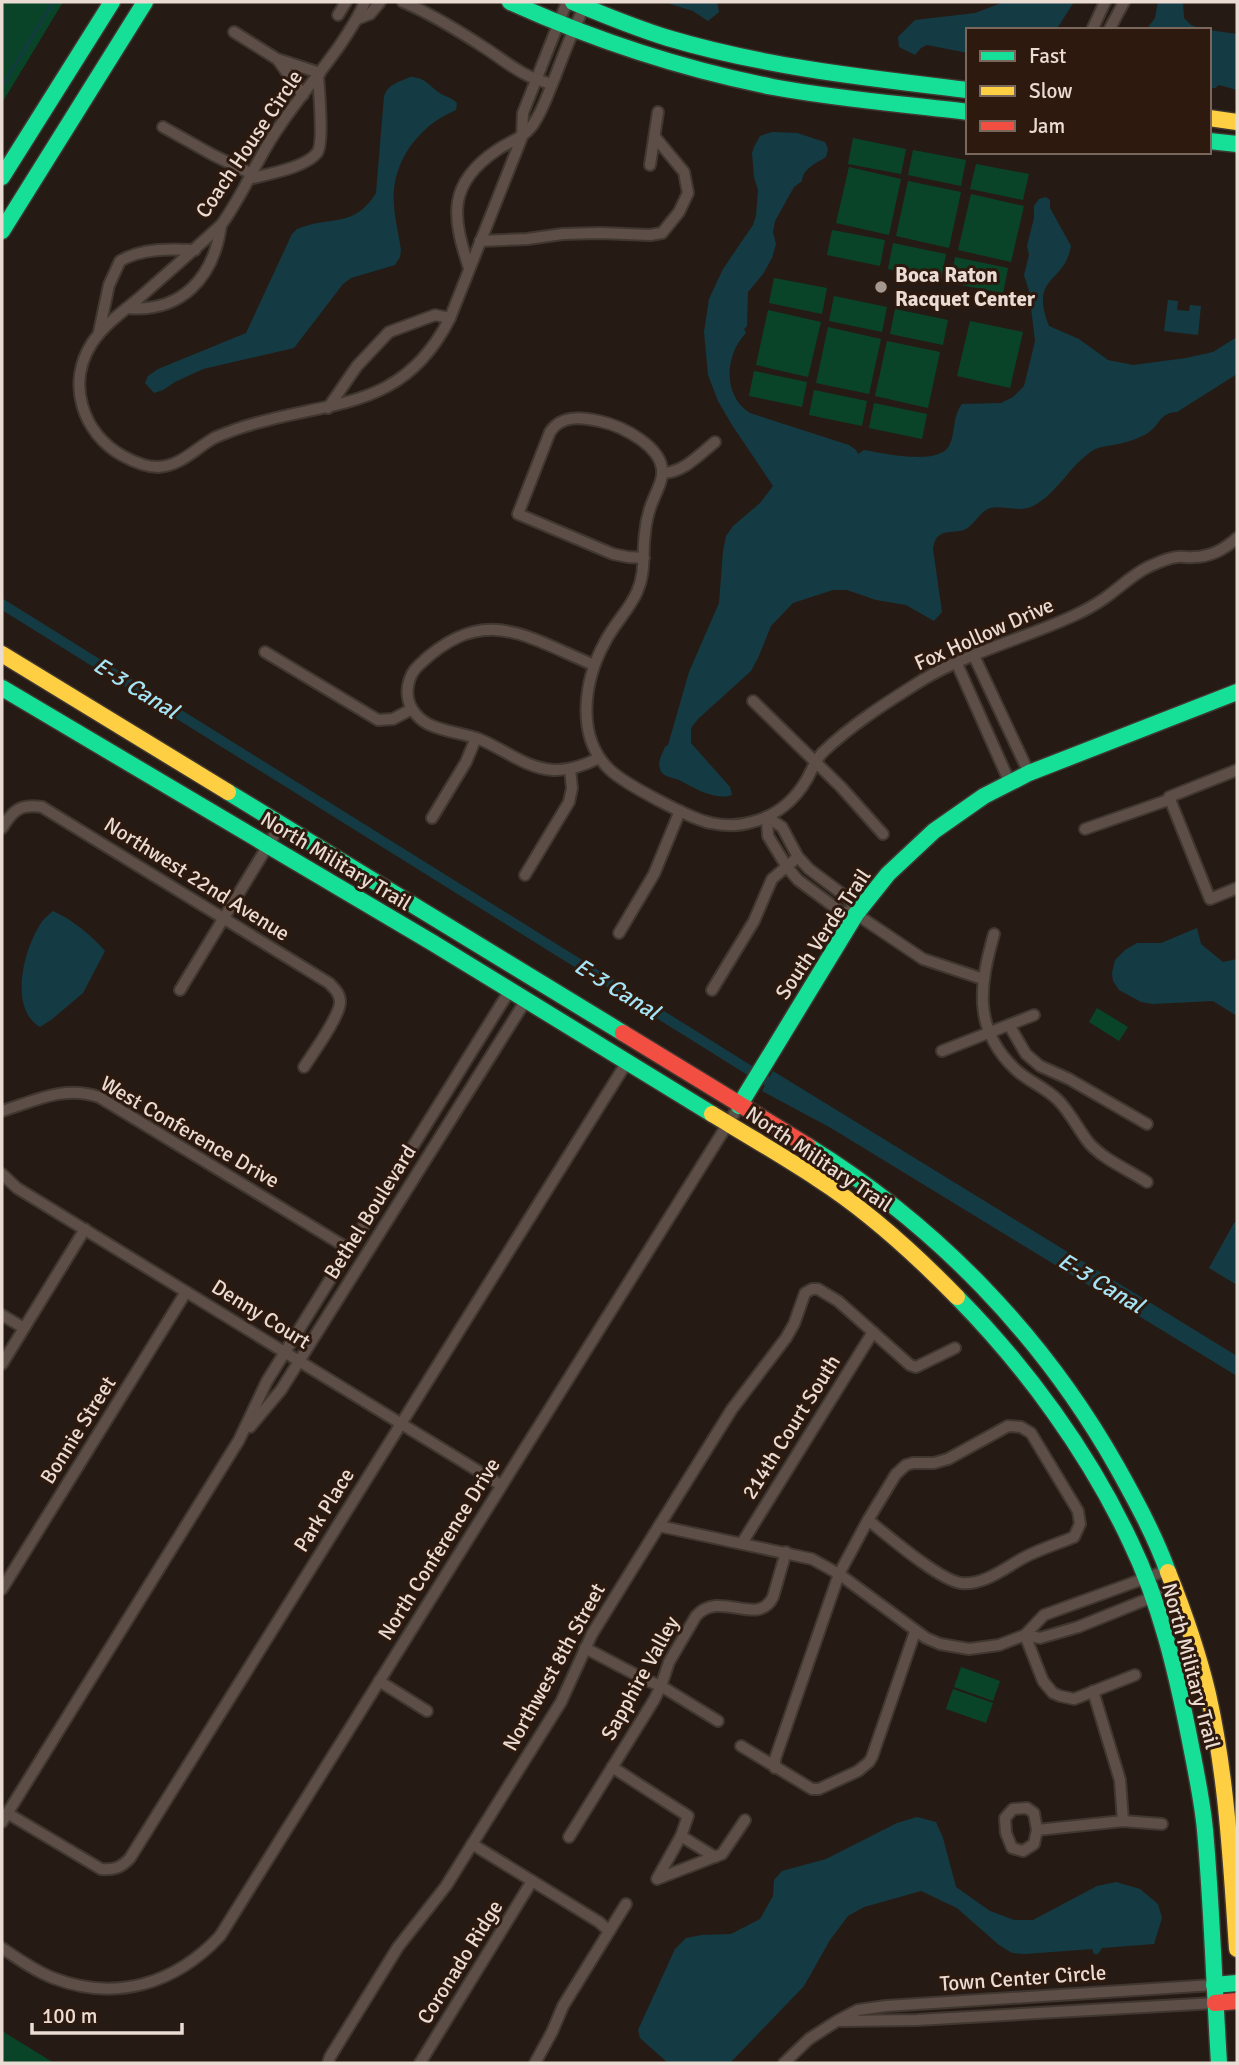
<svg xmlns="http://www.w3.org/2000/svg" width="1239" height="2065" viewBox="0 0 1239 2065" font-family="Signika,sans-serif">
<rect width="100%" height="100%" fill="#261b14"/>
<g fill="#094429">
<path d="M2,2H63L2,103Z"/>
<path d="M853,138L906,149L901,174L848,164Z"/>
<path d="M913,150L966,160L961,186L908,175Z"/>
<path d="M976,164L1029,174L1023,200L970,189Z"/>
<path d="M849,167L901,179L889,235L836,223Z"/>
<path d="M908,181L961,192L949,248L896,236Z"/>
<path d="M971,194L1024,206L1011,262L958,250Z"/>
<path d="M832,230L885,240L880,266L827,255Z"/>
<path d="M893,243L946,254L941,280L888,269Z"/>
<path d="M955,257L1008,268L1003,293L950,283Z"/>
<path d="M774,278L827,288L822,314L769,303Z"/>
<path d="M834,296L887,307L882,332L829,321Z"/>
<path d="M895,309L948,320L943,345L890,334Z"/>
<path d="M768,310L821,322L808,377L756,365Z"/>
<path d="M970,321L1023,332L1010,388L957,376Z"/>
<path d="M828,327L881,339L869,394L816,383Z"/>
<path d="M887,341L940,352L928,408L875,396Z"/>
<path d="M754,371L807,382L802,407L749,396Z"/>
<path d="M814,390L867,401L862,426L809,415Z"/>
<path d="M874,403L927,414L922,439L869,428Z"/>
<path d="M1097,1008L1128,1027L1119,1041L1089,1022Z"/>
<path d="M961,1667L1000,1681L993,1701L954,1687Z"/>
<path d="M953,1689L993,1703L986,1723L946,1709Z"/>
<path d="M2,2031L54,2063H2Z"/>
</g>
<g fill="#143b44">
<path d="M664,2H717L719,12L708,21L693,11Z"/>
<path d="M1004,2H1074L1056,30H968V53L927,45L921,48L915,55L899,47L898,37L915,20L975,13Z"/>
<path d="M1158,2H1183L1184,18L1191,25L1202,29L1237,34V90L1219,85L1215,88H1209V30H1146L1155,18Z"/>
<path d="M410,77C425,77 429,86 441,94C447,97 452,98 457,103L456,110C424,123 398,153 394,189C392,208 398,230 401,250L400,257L395,265L351,278L343,284L294,348L203,369L175,382L163,390L154,393L145,383L148,376L158,369L246,333L292,234L297,229C331,215 354,229 376,193L384,96C388,84 399,82 410,77Z"/>
<path d="M772,132L797,133L825,142L828,149L826,157C817,163 803,168 802,181L794,187L775,221L773,232L776,244L772,258L763,274L748,292L747,326L744,329L746,333C725,354 722,396 750,413L849,445L856,450L858,454L864,450C882,453 938,466 949,446C956,433 952,417 962,404L1001,403L1013,397L1024,386L1035,341L1029,291L1024,275L1029,255L1027,246L1034,218V206L1039,199L1046,197L1050,200V208L1071,246C1064,285 1029,275 1049,326L1079,339L1108,360L1133,365L1186,358L1213,352L1237,337V374L1177,412C1159,413 1161,424 1148,433C1140,438 1127,442 1118,444C1109,446 1100,446 1092,451C1069,466 1058,493 1033,506C1019,513 1004,505 990,508C980,511 975,524 966,529C958,533 947,530 940,535C935,538 934,543 933,549L942,612L934,621L906,605L876,600L847,590H833L793,603L771,626L758,658L751,671L698,719L691,728V743L730,787L732,795C715,801 694,788 679,780C672,777 662,777 660,769C657,762 663,752 665,747L668,745L689,672L719,603L723,551L726,536L733,526L760,503L773,486L732,425L718,401L708,375L704,332L709,299L723,269L753,225L756,216L758,190L754,177L752,153L754,147L760,136Z"/>
<path d="M1168,300L1178,301L1177,310L1189,311L1190,305L1201,306L1198,335L1164,331Z"/>
<path d="M53,911C73,920 91,935 105,951L83,993L51,1020L40,1027C8,1008 24,949 41,923C44,918 49,915 53,911Z"/>
<path d="M1197,928L1201,944L1223,962L1237,959V1016L1213,1001L1153,1004L1141,1002L1119,990L1113,981L1112,973L1115,960L1125,950L1137,943H1161Z"/>
<path d="M773,1071L1237,1356V1376L831,1128L762,1091Z"/>
<path d="M1237,1222V1285L1209,1268L1234,1223Z"/>
<path d="M917,1817L936,1822L943,1838L956,1887L990,1911L1014,1920H1033L1097,1886L1116,1882L1140,1889L1158,1904L1162,1918L1154,1944L1102,1948L1098,1954H1094L1092,1949L1025,1954L1012,1953L999,1945L957,1908L921,1891L864,1907L848,1916L830,1940L804,1986L730,2063H668L640,2038L638,2030L675,1949L686,1938L702,1935L731,1934L760,1919L773,1896L774,1880L782,1871L826,1859L897,1823Z"/>
</g>
<g fill="none" stroke-linecap="round" stroke-linejoin="round">
<path stroke="#143b44" stroke-width="2.5" d="M2,87L53,2"/>
<path stroke="#143b44" stroke-width="10" d="M2,604L778,1088"/>
<g stroke="#403730" stroke-width="14">
<g id="street">
<path d="M365,2C344,48 307,85 279,127C257,158 244,194 221,225C194,250 166,274 138,299C122,312 104,325 92,343C66,383 82,433 123,456C134,462 146,467 158,467C181,466 196,448 214,438C220,435 227,433 234,430C323,398 400,417 450,318L522,137L523,113L567,2"/>
<path d="M403,2C432,14 459,31 485,48C508,63 524,78 552,84"/>
<path d="M338,15L346,2"/>
<path d="M357,19L370,14L380,2"/>
<path d="M1092,30L1105,2"/>
<path d="M1109,30L1124,2"/>
<path d="M234,32L277,59L320,73"/>
<path d="M278,60L303,95"/>
<path d="M163,127L213,155L252,174"/>
<path d="M650,165L658,112"/>
<path d="M249,179C267,174 305,168 317,153C324,144 319,91 318,76"/>
<path d="M480,241L527,239L563,234L600,233L650,235L662,233L679,212L688,193L684,172L655,137"/>
<path d="M469,268C452,216 447,184 497,150C510,141 522,139 532,126C543,111 548,93 555,77C564,53 573,30 584,7"/>
<path d="M127,308C182,313 214,277 221,225"/>
<path d="M99,332L109,285L120,261C142,248 170,249 195,250"/>
<path d="M328,408L357,366L389,332L435,315L450,318"/>
<path d="M663,473C684,472 699,455 715,442"/>
<path d="M644,558L628,557L613,554L518,514L550,432C561,415 581,417 599,421C622,426 665,447 662,475C661,484 657,490 654,498C649,509 646,521 645,533C642,553 646,572 637,592C629,610 614,624 605,642C584,680 575,737 610,770C625,784 690,819 711,823C724,826 739,826 752,822C776,816 795,800 807,779C812,770 815,761 822,753C852,724 889,701 924,679C970,652 1025,638 1073,616C1084,611 1095,605 1105,598C1119,588 1132,575 1148,567C1157,563 1167,558 1177,557C1182,556 1188,558 1194,557C1211,557 1225,549 1237,538"/>
<path d="M265,652L378,720L393,719L412,709"/>
<path d="M974,656L1029,773"/>
<path d="M957,664L1010,783"/>
<path d="M594,665C524,636 484,603 419,665C407,676 404,695 412,709C416,715 422,721 428,724C444,732 463,733 479,739C504,749 525,768 553,770C570,771 585,765 599,758"/>
<path d="M753,701L841,787L883,834"/>
<path d="M1237,770L1169,797L1210,899L1237,888"/>
<path d="M767,817L768,836L787,867L798,880L840,911L856,914L923,959L983,979"/>
<path d="M767,817L782,827L798,857L809,869L849,899L856,914"/>
<path d="M432,818L466,762L476,738"/>
<path d="M2,828C13,810 20,804 42,807L329,983C335,989 340,994 340,1002C340,1016 313,1053 304,1067"/>
<path d="M1085,829L1171,799"/>
<path d="M525,875L569,802L572,788L570,769"/>
<path d="M619,933L654,874L680,811"/>
<path d="M994,934C980,984 972,1027 1014,1068C1027,1081 1045,1087 1058,1100C1070,1112 1078,1129 1089,1143C1104,1160 1129,1170 1147,1182"/>
<path d="M180,990L281,824"/>
<path d="M712,990L754,921L772,879L798,857"/>
<path d="M1009,1025L1026,1054L1040,1066L1069,1079L1147,1124"/>
<path d="M942,1051L1034,1015"/>
<path d="M2,1111C35,1101 64,1085 99,1097L349,1249"/>
<path d="M2,1174L17,1188L501,1485"/>
<path d="M2,1315L24,1328"/>
<path d="M2,1364L85,1229"/>
<path d="M250,1427L281,1390L526,1000"/>
<path d="M659,1526L812,1559L839,1574L926,1638L940,1644L969,1649L999,1645L1025,1635L1044,1615L1168,1570"/>
<path d="M742,1543L873,1332"/>
<path d="M2,1589L186,1292"/>
<path d="M1025,1635L1040,1638L1078,1627L1175,1588"/>
<path d="M1025,1635L1043,1681L1053,1693L1060,1696L1074,1699L1135,1675"/>
<path d="M585,1648L646,1680L661,1686L718,1721"/>
<path d="M379,1681L427,1711"/>
<path d="M1093,1691L1120,1780L1123,1821"/>
<path d="M741,1746L812,1789H819L858,1771L869,1762L872,1757L915,1632"/>
<path d="M612,1767L688,1816L681,1836L657,1879L722,1854L745,1820"/>
<path d="M775,1768V1759L839,1574L868,1520L896,1474L906,1465L913,1463H934L948,1459L1008,1426L1021,1427L1031,1433L1078,1511L1080,1524L1074,1537C1059,1543 1044,1548 1029,1555C1008,1565 985,1586 961,1583C939,1580 887,1535 868,1520"/>
<path d="M7,1813L101,1869C114,1870 121,1868 130,1858L627,1062"/>
<path d="M2,1822L239,1440L267,1381L510,990"/>
<path d="M1037,1830L1034,1844L1023,1851L1012,1848L1006,1833L1005,1818L1013,1809L1027,1808L1034,1813L1037,1830L1123,1821L1162,1824"/>
<path d="M681,1836L715,1857"/>
<path d="M569,1837L654,1700L661,1686L669,1662L696,1616C720,1589 758,1628 773,1597L786,1552"/>
<path d="M472,1844L599,1922L609,1931"/>
<path d="M2,1948C18,1959 35,1971 53,1978C116,2002 175,1984 220,1936L739,1106"/>
<path d="M840,2021L917,2020L1215,2003"/>
<path d="M328,2063L330,2057L398,1947L446,1886L561,1702L592,1634L659,1526L732,1409L786,1338L794,1324L805,1293L812,1289H818L838,1301L910,1365L916,1367L955,1348"/>
<path d="M420,2063L532,1881"/>
<path d="M535,2063L552,2032L563,2006L626,1904"/>
<path d="M784,2063L809,2039L837,2021L858,2010L886,2006L1214,1985"/>
</g>
</g>
<g stroke="#403730" stroke-width="19">
<g id="fast">
<path d="M510,2C594,40 682,69 773,87C837,99 903,104 968,112"/>
<path d="M573,2C604,15 636,28 668,38C765,67 867,78 968,90"/>
<path d="M1209,141L1237,144"/>
<path d="M2,177L112,2"/>
<path d="M2,231L145,2"/>
<path d="M2,688L433,943L712,1114"/>
<path d="M228,792L623,1033"/>
<path d="M739,1106L856,914L888,874L934,831L984,796L1029,773L1237,692"/>
<path d="M808,1146C936,1225 1043,1336 1117,1467C1136,1501 1155,1536 1168,1572"/>
<path d="M957,1297C1026,1367 1089,1453 1131,1543C1160,1603 1176,1671 1189,1736C1195,1767 1202,1798 1205,1830C1212,1907 1214,1985 1219,2063"/>
<path d="M1214,1985L1237,1983"/>
</g>
</g>
<g stroke="#403730" stroke-width="19">
<g id="slow">
<path d="M1209,118L1237,122"/>
<path d="M2,654L228,792"/>
<path d="M712,1114C747,1135 783,1156 818,1179C868,1211 915,1254 957,1297"/>
<path d="M1168,1572C1184,1612 1198,1652 1208,1694C1227,1778 1231,1864 1237,1949"/>
</g>
</g>
<g stroke="#403730" stroke-width="19">
<g id="jam">
<path d="M623,1033L808,1146"/>
<path d="M1215,2003L1237,2001"/>
</g>
</g>
<use href="#street" stroke="#5d4e47" stroke-width="10"/>
<use href="#fast" stroke="#16e098" stroke-width="16"/>
<use href="#slow" stroke="#ffcf43" stroke-width="16"/>
<use href="#jam" stroke="#f24e42" stroke-width="16"/>
</g>
<circle fill="#a59890" stroke="#2d190d" stroke-width="2.5" cx="881" cy="287" r="7"/>
<g text-anchor="middle" dominant-baseline="central" stroke-width="6" stroke-linejoin="round" paint-order="stroke">
<g font-size="21" fill="#eadbd3" stroke="#2d190d">
<text transform="translate(249 144) rotate(-56)">Coach House Circle</text>
<text transform="translate(984 634) rotate(-24)">Fox Hollow Drive</text>
<text transform="translate(336 861) rotate(31)">North Military Trail</text>
<text transform="translate(197 879) rotate(32)">Northwest 22nd Avenue</text>
<text transform="translate(823 934) rotate(-56)">South Verde Trail</text>
<text transform="translate(190 1132) rotate(30)">West Conference Drive</text>
<text transform="translate(819 1159) rotate(34)">North Military Trail</text>
<text transform="translate(370 1212) rotate(-58)">Bethel Boulevard</text>
<text transform="translate(261 1314) rotate(32)">Denny Court</text>
<text transform="translate(791 1427) rotate(-58)">214th Court South</text>
<text transform="translate(78 1430) rotate(-58)">Bonnie Street</text>
<text transform="translate(324 1510) rotate(-58)">Park Place</text>
<text transform="translate(439 1549) rotate(-58)">North Conference Drive</text>
<text transform="translate(1191 1666) rotate(75)">North Military Trail</text>
<text transform="translate(554 1667) rotate(-61)">Northwest 8th Street</text>
<text transform="translate(640 1678) rotate(-61)">Sapphire Valley</text>
<text transform="translate(460 1962) rotate(-58)">Coronado Ridge</text>
<text transform="translate(1023 1978) rotate(-4)">Town Center Circle</text>
</g>
<g font-size="21" font-weight="bold" fill="#eadbd3" stroke="#2d190d" text-anchor="start">
<text x="895" y="275">Boca Raton<tspan x="895" dy="24">Racquet Center</tspan></text>
</g>
<g font-size="23" font-style="italic" fill="#a5e4f6" stroke="#2d190d">
<text transform="translate(136 688) rotate(32)">E-3 Canal</text>
<text transform="translate(617 989) rotate(32)">E-3 Canal</text>
<text transform="translate(1101 1283) rotate(31)">E-3 Canal</text>
</g>
</g>
<rect width="1239" height="2065" fill="none" stroke="#eadbd3" stroke-width="7"/>
<rect x="966" y="28" width="245" height="126" fill="#2d190d" stroke="#79675c" stroke-width="2"/>
<rect x="980" y="51" width="35" height="10" fill="#16e098" stroke="#79675c" stroke-width="2"/>
<text x="1029" y="63" font-size="21" fill="#eadbd3">Fast</text>
<rect x="980" y="86" width="35" height="10" fill="#ffcf43" stroke="#79675c" stroke-width="2"/>
<text x="1029" y="98" font-size="21" fill="#eadbd3">Slow</text>
<rect x="980" y="121" width="35" height="10" fill="#f24e42" stroke="#79675c" stroke-width="2"/>
<text x="1029" y="133" font-size="21" fill="#eadbd3">Jam</text>
<path d="M32 2023v10h150v-10" fill="none" stroke="#eadbd3" stroke-width="3.5"/>
<text x="42" y="2023" font-size="21" fill="#eadbd3" stroke="#2d190d" stroke-width="5" paint-order="stroke">100 m</text>
</svg>
